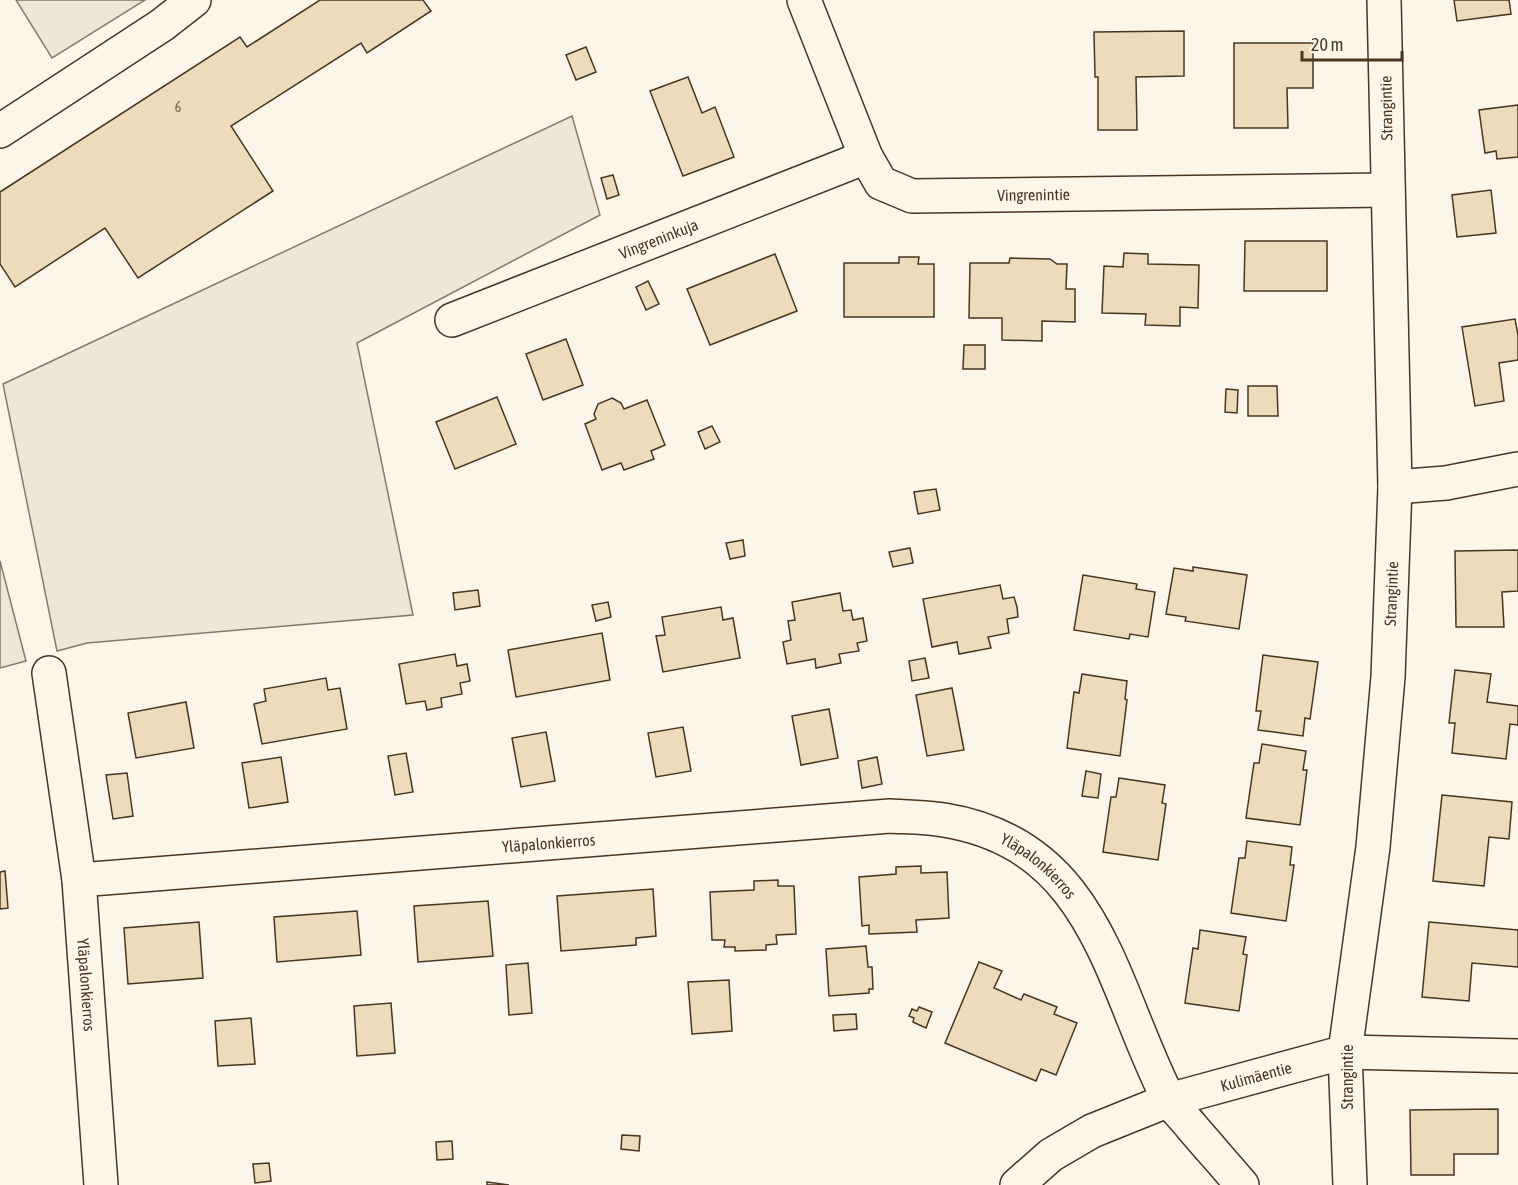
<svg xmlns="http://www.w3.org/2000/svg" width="1518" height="1185" viewBox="0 0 1518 1185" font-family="'Asap Condensed',sans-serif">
<rect width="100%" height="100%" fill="#fbf6e9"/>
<g fill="#ede6d9" stroke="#887966" stroke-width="1.5">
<path d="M16,0H145L52,58Z"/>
<path d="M572,116L600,215L357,343L413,615L87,643L57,651L3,384Z"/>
<path d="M0,561L26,661L0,668Z"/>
</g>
<g fill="#ecdcbc" stroke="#4a3520" stroke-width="1.5">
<path d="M320,0H423L431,11L367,53L361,43L231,126L273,191L138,278L105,228L15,287L0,264V192L240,37L247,47Z"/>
<path d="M1454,0H1509L1511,14L1457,21Z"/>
<path d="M1184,31V76L1136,77L1137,130H1098V77H1095L1094,32Z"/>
<path d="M1234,43H1313V88H1287L1288,128H1234Z"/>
<path d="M586,47L596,72L576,80L566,55Z"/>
<path d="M688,77L702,113L715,107L734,157L683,176L650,91Z"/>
<path d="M1518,105V157L1497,159L1496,151L1485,153L1479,110Z"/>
<path d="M613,175L619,195L607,199L601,178Z"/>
<path d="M1491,190L1496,233L1457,237L1452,195Z"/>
<path d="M1245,241H1327V291H1244Z"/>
<path d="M1124,253L1148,254V264L1199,265L1198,308L1180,307V326L1145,325L1146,314L1102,313L1104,266L1123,267Z"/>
<path d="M775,254L797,311L710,345L687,289Z"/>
<path d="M899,257H919L918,264H934V317H844V263H899Z"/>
<path d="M1010,258L1050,259L1057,264H1067L1066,289H1075V322L1042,321V341L1002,340V318H969L970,263H1009Z"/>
<path d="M648,281L659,304L646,310L636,287Z"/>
<path d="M1515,319L1518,335V360L1499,363L1504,401L1475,406L1462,327Z"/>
<path d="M566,339L583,385L543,400L526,354Z"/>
<path d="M964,345H985V369H963Z"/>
<path d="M1248,386H1277L1278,416H1248Z"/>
<path d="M1226,389L1238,390L1237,413L1225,412Z"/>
<path d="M497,397L516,444L455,469L436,422Z"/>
<path d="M612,398L621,403L624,409L647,400L665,445L651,451L654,459L624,470L621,463L602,470L585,424L596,419L594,414L598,404Z"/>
<path d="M712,426L720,442L705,449L698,432Z"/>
<path d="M936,489L940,510L918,514L914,492Z"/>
<path d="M743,540L745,556L730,559L726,543Z"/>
<path d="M910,548L913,563L893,567L889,552Z"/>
<path d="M1518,550V591L1502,592L1504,627H1456L1455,551Z"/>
<path d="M1193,567L1247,575L1239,629L1185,621L1186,617L1166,614L1174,568L1193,571Z"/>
<path d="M1083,575L1137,584L1136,589L1155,592L1148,637L1130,634L1129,639L1074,630Z"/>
<path d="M1000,585L1003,599L1014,597L1017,607L1018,617L1007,619L1009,633L988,637L991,648L959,654L957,642L932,647L923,599Z"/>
<path d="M478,590L480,606L455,610L453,593Z"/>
<path d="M840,593L843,611L851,610L853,620L863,618L867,641L857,643L859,651L839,654L841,663L816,668L815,659L787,664L783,642L791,640L788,621L795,620L792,602Z"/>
<path d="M608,602L611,617L596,621L592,605Z"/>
<path d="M721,607L723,620L733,618L740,658L663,672L656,636L665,635L662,617Z"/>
<path d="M602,633L610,680L516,697L508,650Z"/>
<path d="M455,654L457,666L467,664L470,681L460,683L462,694L441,698L442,707L427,710L425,701L406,704L399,664Z"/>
<path d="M1263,655L1318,662L1310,719L1305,718L1303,736L1258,730L1261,711H1256Z"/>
<path d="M925,658L929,678L912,681L909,661Z"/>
<path d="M1455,670L1491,674L1487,702L1518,706V725L1510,724L1506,759L1452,753L1455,723H1449Z"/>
<path d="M1082,674L1127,681L1125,699L1127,700L1120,756L1067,748L1074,692L1079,693Z"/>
<path d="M326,678L328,690L340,688L347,729L262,744L254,704L266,701L264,689Z"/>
<path d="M952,688L964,750L927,756L916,695Z"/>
<path d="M186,702L194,748L136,758L128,713Z"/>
<path d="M829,709L838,758L801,765L792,716Z"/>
<path d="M683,727L691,771L656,777L648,733Z"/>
<path d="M546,732L555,781L521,787L512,738Z"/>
<path d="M1262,744L1306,751L1303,770H1307L1300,825L1246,818L1254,763H1259Z"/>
<path d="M406,753L413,792L395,795L388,756Z"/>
<path d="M281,757L288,802L249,808L242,763Z"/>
<path d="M877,757L882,784L862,788L858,761Z"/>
<path d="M1086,771L1101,774L1098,798L1082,796Z"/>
<path d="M127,773L133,816L113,819L106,775Z"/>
<path d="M1119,778L1165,785L1162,803L1166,804L1158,860L1103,852L1111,797H1116Z"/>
<path d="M1442,795L1512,802L1509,839L1489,837L1484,886L1433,881Z"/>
<path d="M1247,841L1292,847L1290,865H1294L1286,921L1231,913L1239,858H1245Z"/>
<path d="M921,866V873L947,872L949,918L916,920L917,932L869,934V925L862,926L859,877L896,874V867Z"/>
<path d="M5,871L8,908L0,909V872Z"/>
<path d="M778,880V886H794L796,934L776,935L777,944L766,945V950L735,951V947H724L725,940H712L710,892L754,890V881Z"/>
<path d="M653,889L656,936L636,938V945L561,951L557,896Z"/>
<path d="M488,901L493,956L418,962L414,906Z"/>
<path d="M357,911L361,955L277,962L274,917Z"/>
<path d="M199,922L203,978L128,984L124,928Z"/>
<path d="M1429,922L1518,930V967L1472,963L1469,1001L1422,997Z"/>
<path d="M1200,930L1246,937L1243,954L1247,955L1239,1011L1185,1003L1193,948L1198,949Z"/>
<path d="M866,946L868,967H872L873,989H869V993L829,996L826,949Z"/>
<path d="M979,962L1002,971L994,988L1021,1000L1024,994L1057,1007L1054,1014L1077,1023L1056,1075L1041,1069L1036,1081L945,1043Z"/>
<path d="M528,963L532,1013L509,1015L506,965Z"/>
<path d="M729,980L732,1031L692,1034L688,982Z"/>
<path d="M391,1003L395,1053L357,1056L354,1006Z"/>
<path d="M919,1007L932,1012L926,1028L913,1022L914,1018L909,1016L912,1009L917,1011Z"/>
<path d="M856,1014L857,1029L834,1031L833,1015Z"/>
<path d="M251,1018L255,1064L218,1066L215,1021Z"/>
<path d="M1498,1109V1154H1454V1175H1411L1410,1110Z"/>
<path d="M622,1135L640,1136L639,1151L621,1149Z"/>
<path d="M452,1141L453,1159L437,1160L436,1142Z"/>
<path d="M269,1163L271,1181L255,1183L253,1164Z"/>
<path d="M487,1182L509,1185H487Z"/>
</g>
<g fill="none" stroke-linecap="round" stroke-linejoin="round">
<g stroke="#4a3520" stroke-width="36">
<g id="minor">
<path id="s1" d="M804,0L866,157L881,183L912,196L1387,190"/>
<path d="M0,131L162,25L194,0"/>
<path id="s2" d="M452,320L866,157"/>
<path d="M1395,487L1446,483L1518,469"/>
<path id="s3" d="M49,673L79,880L101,1185"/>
<path id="s4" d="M79,880L890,816C908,817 926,817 944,820C1097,845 1110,984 1168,1098C1174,1108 1184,1117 1191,1126C1208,1146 1225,1165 1242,1185"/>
<path id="s5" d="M1017,1185L1051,1155L1092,1131L1169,1100L1345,1052L1518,1056"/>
<path id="s6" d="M1350,1185L1345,1052L1373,847L1388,677L1395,487L1384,0"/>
</g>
</g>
<use href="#minor" stroke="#fbf6e9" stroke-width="33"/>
</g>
<g text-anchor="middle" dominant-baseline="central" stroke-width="4.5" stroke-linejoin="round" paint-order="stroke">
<g font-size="14" fill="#725f47">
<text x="178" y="107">6</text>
</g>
<g font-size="16" fill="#4a3520" stroke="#fbf6e9">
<text transform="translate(1386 108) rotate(-91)">Strangintie</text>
<text stroke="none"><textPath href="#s1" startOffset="354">Vingrenintie</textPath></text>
<text stroke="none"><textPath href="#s2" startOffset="222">Vingreninkuja</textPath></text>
<text stroke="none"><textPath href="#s6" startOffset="594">Strangintie</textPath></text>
<text stroke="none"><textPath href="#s4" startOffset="471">Yläpalonkierros</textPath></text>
<text stroke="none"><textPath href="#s4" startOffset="975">Yläpalonkierros</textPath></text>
<text stroke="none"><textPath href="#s3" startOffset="314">Yläpalonkierros</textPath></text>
<text stroke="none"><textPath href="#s5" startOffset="266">Kulimäentie</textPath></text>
<text transform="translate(1347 1077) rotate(-90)">Strangintie</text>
</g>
</g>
<path d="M1302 51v9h100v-9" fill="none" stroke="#4a3520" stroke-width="3"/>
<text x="1311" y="51" font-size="18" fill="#4a3520" stroke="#fbf6e9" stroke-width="4.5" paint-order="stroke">20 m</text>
</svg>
